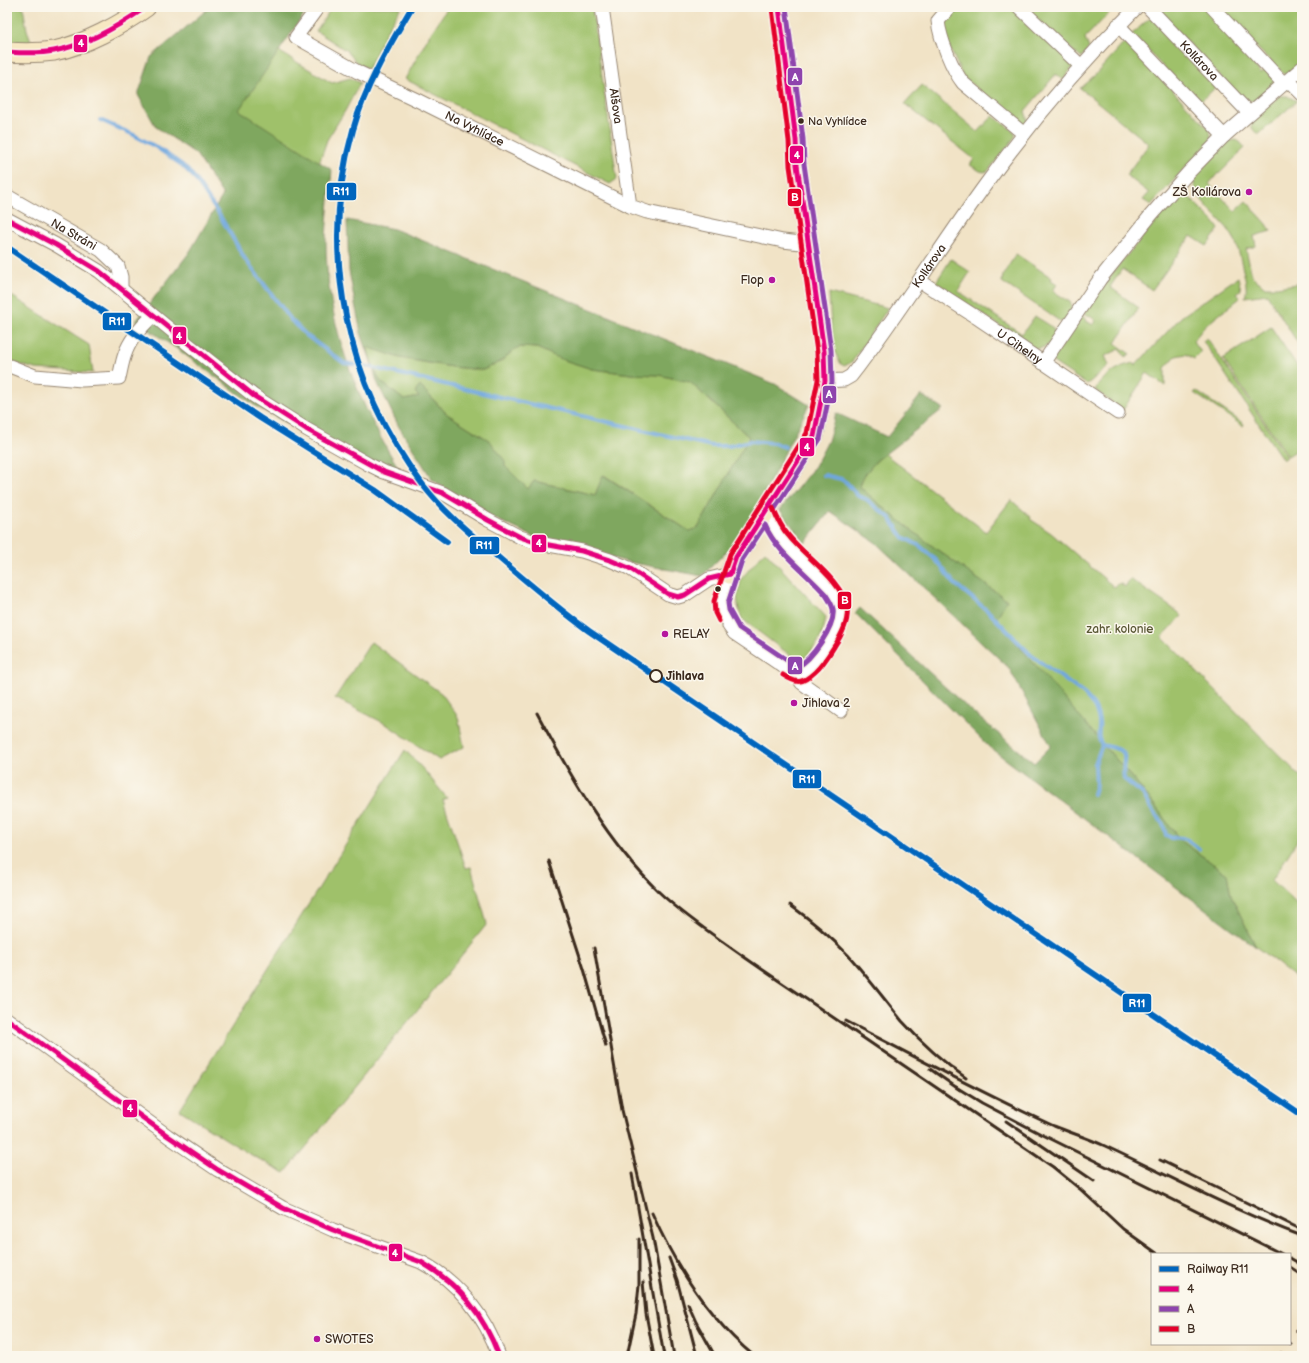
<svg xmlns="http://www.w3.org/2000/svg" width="1309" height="1363" viewBox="0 0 1309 1363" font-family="'Balsamiq Sans',sans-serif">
<rect width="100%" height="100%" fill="#fbf7ec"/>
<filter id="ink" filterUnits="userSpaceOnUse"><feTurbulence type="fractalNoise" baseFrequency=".025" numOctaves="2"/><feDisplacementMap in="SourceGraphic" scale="8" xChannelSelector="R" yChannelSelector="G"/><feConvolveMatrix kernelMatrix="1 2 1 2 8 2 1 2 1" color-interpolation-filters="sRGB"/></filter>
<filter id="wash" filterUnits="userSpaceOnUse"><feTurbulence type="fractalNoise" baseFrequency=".012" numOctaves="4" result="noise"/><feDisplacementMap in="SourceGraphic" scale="16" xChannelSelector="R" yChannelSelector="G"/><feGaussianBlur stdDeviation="0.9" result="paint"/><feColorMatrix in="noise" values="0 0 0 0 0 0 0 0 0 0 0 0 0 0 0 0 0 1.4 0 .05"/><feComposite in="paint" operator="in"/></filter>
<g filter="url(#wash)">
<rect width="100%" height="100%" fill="#f1e3c6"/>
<g fill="#9fc16a" stroke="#6d7644">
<path d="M7,7H23L27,30L33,46L7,43Z"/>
<path d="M332,7H401L387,30L368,69L357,63L347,51L316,31Z"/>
<path d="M448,7H592L617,179L610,184L405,79L429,36Z"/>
<path d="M956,7H1015L1074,65L1063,80L1056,74L1025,111L1028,121L1022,125L963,77L943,33L946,17Z"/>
<path d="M1023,7H1115L1085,38L1089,48L1081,58Z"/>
<path d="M1161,7H1207L1257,60L1253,64L1261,73L1266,69L1274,80L1273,86C1263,95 1256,105 1242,99L1157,11Z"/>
<path d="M1215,7H1302V62L1287,74H1284Z"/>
<path d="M1151,17L1217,86L1198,104L1132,34Z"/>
<path d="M250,32L280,52L332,83L350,78L360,83L345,111L327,140L315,175L193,80Z"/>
<path d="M1126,41L1208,128L1211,135V140L1151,205L1143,200L1149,193L1126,175L1149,144L1080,88L1094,76Z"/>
<path d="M922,85L978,132L993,116L1015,132V137L988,171L984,172L980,171L970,165L974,159L905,104Z"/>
<path d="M1279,96H1287L1297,101L1258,135L1252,128V121Z"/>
<path d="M1236,140L1240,142L1245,148L1219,174L1218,173L1209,184L1235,211L1246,201L1267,224L1271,231L1254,236L1256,246L1246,249L1252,276L1265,287H1277L1302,283V350L1267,294L1245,297C1248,289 1245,278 1243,270C1240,258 1238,245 1232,235C1222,218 1190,197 1194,177L1229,141Z"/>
<path d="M1182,190L1213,221L1219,229L1207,246L1191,236L1152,290L1122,269L1110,287L1139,308L1115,343L1130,354L1125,357L1120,349L1105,356L1109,365L1090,382L1086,384L1053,362L1052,360L1082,316L1086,319L1085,320L1093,325L1096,321L1089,315L1088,316L1084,314L1118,266Z"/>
<path d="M1016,254L1052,278L1051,280L1057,284L1053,291L1070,302L1073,308L1066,321L1061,322L1002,282L1003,275Z"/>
<path d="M951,259L970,272L958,291L1022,334L1035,316C1040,320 1050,324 1053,329C1060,341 1043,351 1032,348L936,282Z"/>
<path d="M1238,277L1241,290L1236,294L1240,298L1205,326L1193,341L1201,352L1194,359L1186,354L1176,356L1165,368V386L1147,373L1123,410L1095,390C1101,379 1112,371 1123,366C1126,365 1129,364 1133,363L1136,365L1181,317Z"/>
<path d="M7,293L89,345L93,373L36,369L7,361Z"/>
<path d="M829,293L888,308L852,362L844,366C831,361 830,307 829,293Z"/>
<path d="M1271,327L1302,373V447L1288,456L1223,359Z"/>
<path d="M1207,338L1287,457L1283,460L1203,341Z"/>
<path d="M367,346L400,358L452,367L483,370L500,362L515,349L521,347L537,348L561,359L592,369L632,374L659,375L690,382L749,437L698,528L689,531L604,475L595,495L534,481L528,489L505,466L490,441L447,414L420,386L419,397L404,400L380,381L371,361Z"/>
<path d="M1196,391L1244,424L1243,426L1194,393Z"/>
<path d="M885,454L986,532L1011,500L1031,517L1030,519L1051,533L1114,587L1120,583L1125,587L1130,579L1178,612L1182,616L1162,637L1302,778V833L1272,880L1302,909V982L1256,947L1231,896L1227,874L1180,840L1150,799L995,619L1007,600C957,564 906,529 860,487C863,473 874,462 885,454Z"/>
<path d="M765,551L826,617C822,640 819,642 804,659H796L779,647L742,619L739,611L737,597L741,579Z"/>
<path d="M371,642L442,694L458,717L464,747L439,760L386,724L335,698Z"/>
<path d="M405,750L423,769L447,798L443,800L466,868L471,867L487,924L285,1173L246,1152L180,1110Z"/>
</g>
<g fill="#7fa75e" stroke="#5d683e" fill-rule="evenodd">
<path d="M210,7H309L239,110L332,170C330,193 327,216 326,239C325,324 359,408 405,478L365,465L257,407L180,351L136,321L189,253L223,195L196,154L156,127L138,95L151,57Z"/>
<path d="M347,220L394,229L775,384L809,405L754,513L733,545L702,576L629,562L545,542L470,507L432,479L399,427L377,382L369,356L361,333L355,304L349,271ZM367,347L400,358L452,367L483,370L500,362L515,349L521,347L537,348L561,359L592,369L632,374L659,375L690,382L749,437L698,528L689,531L603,475L595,495L534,481L528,489L505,466V461L490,441L447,414L420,386L415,392L419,397L404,400L380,381L371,361Z"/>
<path d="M921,395L943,409L876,461L862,478L860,487C906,529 957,564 1007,600L996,619L1150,799L1180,840L1227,874L1231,896L1256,947L989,747L855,613L860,608L970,710L1034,763L1051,746L1009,668L875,542L830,511L805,543L780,510L815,466L828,441L836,413L887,437Z"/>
</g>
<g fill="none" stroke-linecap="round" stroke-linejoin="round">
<g stroke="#70a7de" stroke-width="4">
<path d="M100,120L132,134L156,147L182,165L193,176L220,216L245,259L291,320L307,336L344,363L370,367L703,444L712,446H729L750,441L774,443L785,447"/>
<path d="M824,475L841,479L847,483L858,496L866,499L890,518L903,537L920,546L936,560L954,583L989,612L1031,655L1084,694C1092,702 1098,710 1099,722C1100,731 1096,737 1102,745C1136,752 1120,754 1124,779L1143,794L1153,812L1163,824L1166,835L1172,838C1185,836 1190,841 1199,849"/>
<path d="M1093,794L1096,784L1095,764L1102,745"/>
</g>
</g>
</g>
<g filter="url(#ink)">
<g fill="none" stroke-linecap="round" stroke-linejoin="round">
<g stroke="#968672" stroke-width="15">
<g id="street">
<path id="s1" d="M318,7L296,37L358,72L419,101L630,206L647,212L783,241L810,244"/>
<path id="s2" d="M602,7L630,206"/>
<path d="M950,7L938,21C940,39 952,69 963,83L1024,134"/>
<path d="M1019,7L1081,66"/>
<path id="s3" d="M1148,7L1249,113"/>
<path d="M1212,7L1284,84"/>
<path d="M1118,25L1224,136"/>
<path d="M1288,80L1302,94"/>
<path id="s4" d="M7,196L101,250L118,266L121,277V288"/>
<path d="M7,219L56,245L99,271L188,344L254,396L306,429L368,464L384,472L443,493L488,520L520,537L538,543L582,551L610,560L629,568L668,594L678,597L685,595L709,579L730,574"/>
<path id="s5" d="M920,281L979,319L1118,413"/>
<path d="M1043,363L1100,279L1151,215L1188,173L1224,136L1302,68"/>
<path d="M7,365L35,376L82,380L119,378C121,370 122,362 125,354C130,339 142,326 153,316"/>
<path id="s6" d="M825,381L844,380L851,376C899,314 940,247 986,184C1032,121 1082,62 1137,7"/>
<path d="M767,511C770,518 772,526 777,533C790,553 839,588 840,609C841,623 833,635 826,646C818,658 811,670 796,675"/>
<path d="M725,618C717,602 725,589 730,574"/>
<path d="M729,626L734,633L796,675L802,683L841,711"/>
<path d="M7,1019L168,1136L218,1170L283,1208L333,1230L421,1262C458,1281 486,1317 499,1356"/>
</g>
</g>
<g stroke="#968672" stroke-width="21">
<g id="secondary">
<path d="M7,52C22,53 39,53 54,51C84,45 121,25 146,7"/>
<path d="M730,574L736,557L814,436L825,381L824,351L797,165L796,140L779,7"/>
</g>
</g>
<use href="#street" stroke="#fff" stroke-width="13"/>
<use href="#secondary" stroke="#f7e8c3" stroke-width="19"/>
<g stroke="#3b2a1e" stroke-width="3">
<path d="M537,713C571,777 607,841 659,892C679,911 701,926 723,942C752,963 782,983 812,1003C893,1058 973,1113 1053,1167L1080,1189L1123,1229L1158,1254"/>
<path d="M549,861L584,969L606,1046"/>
<path d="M790,905C811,920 830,936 848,955C867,976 884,999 902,1021C921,1042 943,1062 966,1078"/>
<path d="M594,948L622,1110L653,1238L674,1356"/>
<path d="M846,1021C915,1057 984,1094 1054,1126C1071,1133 1088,1138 1105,1146C1170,1176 1234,1211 1302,1236"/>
<path d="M930,1069L960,1090"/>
<path d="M956,1087L982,1103L1041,1134L1282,1254"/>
<path d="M1006,1121L1094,1181"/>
<path d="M1160,1160L1302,1230"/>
<path d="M632,1174L664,1356"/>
<path d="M652,1213C676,1267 708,1318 754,1356"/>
<path d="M669,1258L677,1280L697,1356"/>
<path d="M1290,1258L1302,1265"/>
<path d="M1290,1267L1302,1275"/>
<path d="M643,1282L646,1314L654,1356"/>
<path d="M688,1304L696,1322L715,1356"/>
<path d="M1296,1330L1299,1332"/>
<path d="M1290,1343L1291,1344"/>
<path d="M1281,1353L1283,1355"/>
<path d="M627,1356L636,1314L639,1285V1239"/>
</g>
<g stroke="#fbf7ec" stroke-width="8">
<g id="bus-1">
<path d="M7,52C22,53 39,54 54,51C87,45 119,26 146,7"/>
<path d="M7,219L56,245L99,271L254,396L306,429L384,472L443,493L488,520L520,537L538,543L582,551L610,560L629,568L668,594L678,597L685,595L709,579L730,574"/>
<path d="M730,574L736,557L814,436L825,381L824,351L797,165L796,140L779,7"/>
<path d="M7,1019L168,1136L218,1170L283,1208L333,1230L421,1262C460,1285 483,1314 499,1356"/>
</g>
</g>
<g stroke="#fbf7ec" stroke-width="8">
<g id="bus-2">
<path d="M774,510L820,439L832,382L831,350L804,164L803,139L786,7"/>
<path d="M765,525C776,552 807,573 826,595C829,600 832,604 833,609C836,626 811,660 797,667L739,628L729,610L728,603L742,560Z"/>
</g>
</g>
<g stroke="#fbf7ec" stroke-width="8">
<g id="bus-3">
<path d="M773,508C777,518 781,527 788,535C804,556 843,581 847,608C849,620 843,632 837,642C830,653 824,664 815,672C802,684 797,684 783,675"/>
<path d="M719,621L715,613L714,601L730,554L807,433L818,380L817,352L790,166L789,141L772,8"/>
</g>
</g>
<use href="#bus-1" stroke="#e5007d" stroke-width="5"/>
<use href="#bus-2" stroke="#8e44ad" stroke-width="5"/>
<use href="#bus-3" stroke="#e4002b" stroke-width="5"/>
<g stroke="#fbf7ec" stroke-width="9">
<g id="rail-1">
<path d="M412,7C389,46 365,86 353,130C318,253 346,384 423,485C446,515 477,539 506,564C533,587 560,610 589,631L1302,1115"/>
<path d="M7,247L260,418L375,490L447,542"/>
</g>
</g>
<use href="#rail-1" stroke="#0065bd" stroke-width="6"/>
</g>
</g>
<g fill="#3b2a1e" stroke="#fbf7ec" stroke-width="1.5">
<circle cx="801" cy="121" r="3.5"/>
<circle cx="718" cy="589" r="3.5"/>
</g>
<g fill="#b5179e" stroke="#fbf7ec" stroke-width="1.5">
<circle cx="1249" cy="192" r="4"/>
<circle cx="772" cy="280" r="4"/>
<circle cx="665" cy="634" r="4"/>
<circle cx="794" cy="703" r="4"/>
<circle cx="317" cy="1339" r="4"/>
</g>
<circle fill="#fbf7ec" stroke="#3b2a1e" stroke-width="2" cx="656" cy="676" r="6"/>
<g text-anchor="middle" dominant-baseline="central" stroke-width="3" stroke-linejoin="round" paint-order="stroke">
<g font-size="11" fill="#3b2a1e" stroke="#fbf7ec" text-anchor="start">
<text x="808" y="121">Na Vyhlídce</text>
</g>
<g font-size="12" fill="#3b2a1e" stroke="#fbf7ec">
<text stroke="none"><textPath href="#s3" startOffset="74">Kollárova</textPath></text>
<text stroke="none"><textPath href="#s2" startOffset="100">Alšova</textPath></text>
<text stroke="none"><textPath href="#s1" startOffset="238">Na Vyhlídce</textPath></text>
<text stroke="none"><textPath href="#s4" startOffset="77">Na Stráni</textPath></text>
<text stroke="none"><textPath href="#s6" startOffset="162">Kollárova</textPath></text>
<text stroke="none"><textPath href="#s5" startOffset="119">U Cihelny</textPath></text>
</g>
<g font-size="12" fill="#3b2a1e" stroke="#fbf7ec" text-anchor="start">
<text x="1241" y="192" text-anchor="end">ZŠ Kollárova</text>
<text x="764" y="280" text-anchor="end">Flop</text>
<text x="673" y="634">RELAY</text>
<text x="802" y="703">Jihlava 2</text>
<text x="325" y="1339">SWOTES</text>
</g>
<g font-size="12" fill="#595735" stroke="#fbf7ec">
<text x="1120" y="629">zahr. kolonie</text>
</g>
<g font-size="12" font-weight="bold" fill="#3b2a1e" stroke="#fbf7ec" text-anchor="start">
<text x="666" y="676">Jihlava</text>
</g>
</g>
<g stroke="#fbf7ec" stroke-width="1.5">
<rect x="73" y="34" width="15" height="19" rx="4" fill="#e5007d"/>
<rect x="787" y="67" width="16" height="19" rx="4" fill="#8e44ad"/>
<rect x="789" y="145" width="15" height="19" rx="4" fill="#e5007d"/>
<rect x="326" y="182" width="31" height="19" rx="4" fill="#0065bd"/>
<rect x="787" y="188" width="15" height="19" rx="4" fill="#e4002b"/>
<rect x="102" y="312" width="30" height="19" rx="4" fill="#0065bd"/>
<rect x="172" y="326" width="15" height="19" rx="4" fill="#e5007d"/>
<rect x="822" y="385" width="15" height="19" rx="4" fill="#8e44ad"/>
<rect x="799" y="437" width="16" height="20" rx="4" fill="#e5007d"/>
<rect x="531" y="534" width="16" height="19" rx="4" fill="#e5007d"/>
<rect x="469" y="536" width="31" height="19" rx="4" fill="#0065bd"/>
<rect x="837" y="591" width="15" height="19" rx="4" fill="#e4002b"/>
<rect x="787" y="656" width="16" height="19" rx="4" fill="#8e44ad"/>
<rect x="792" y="769" width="30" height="20" rx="4" fill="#0065bd"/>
<rect x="1122" y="993" width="30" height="20" rx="4" fill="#0065bd"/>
<rect x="122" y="1099" width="16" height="19" rx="4" fill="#e5007d"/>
<rect x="388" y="1243" width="15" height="19" rx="4" fill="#e5007d"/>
</g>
<g font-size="11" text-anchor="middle" font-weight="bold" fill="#fff">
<text x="81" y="47">4</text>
<text x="795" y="81">A</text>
<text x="797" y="159">4</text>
<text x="341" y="195">R11</text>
<text x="795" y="201">B</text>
<text x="117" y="325">R11</text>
<text x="179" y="340">4</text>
<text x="829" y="398">A</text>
<text x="807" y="451">4</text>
<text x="539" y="547">4</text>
<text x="484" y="549">R11</text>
<text x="845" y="604">B</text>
<text x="795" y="670">A</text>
<text x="807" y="783">R11</text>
<text x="1137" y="1007">R11</text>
<text x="130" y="1112">4</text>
<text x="395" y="1257">4</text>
</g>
<rect width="1309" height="1363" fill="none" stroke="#fbf7ec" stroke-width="24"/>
<rect x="1151" y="1253" width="140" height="92" fill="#fbf7ec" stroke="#aea59a"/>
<rect x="1159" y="1266" width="20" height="6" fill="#0065bd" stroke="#aea59a"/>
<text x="1187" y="1273" font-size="12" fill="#3b2a1e">Railway R11</text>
<rect x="1159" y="1286" width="20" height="6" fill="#e5007d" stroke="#aea59a"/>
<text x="1187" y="1293" font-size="12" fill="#3b2a1e">4</text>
<rect x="1159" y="1306" width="20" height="6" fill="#8e44ad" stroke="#aea59a"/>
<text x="1187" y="1313" font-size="12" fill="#3b2a1e">A</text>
<rect x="1159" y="1326" width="20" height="6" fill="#e4002b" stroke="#aea59a"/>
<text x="1187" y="1333" font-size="12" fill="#3b2a1e">B</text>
</svg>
